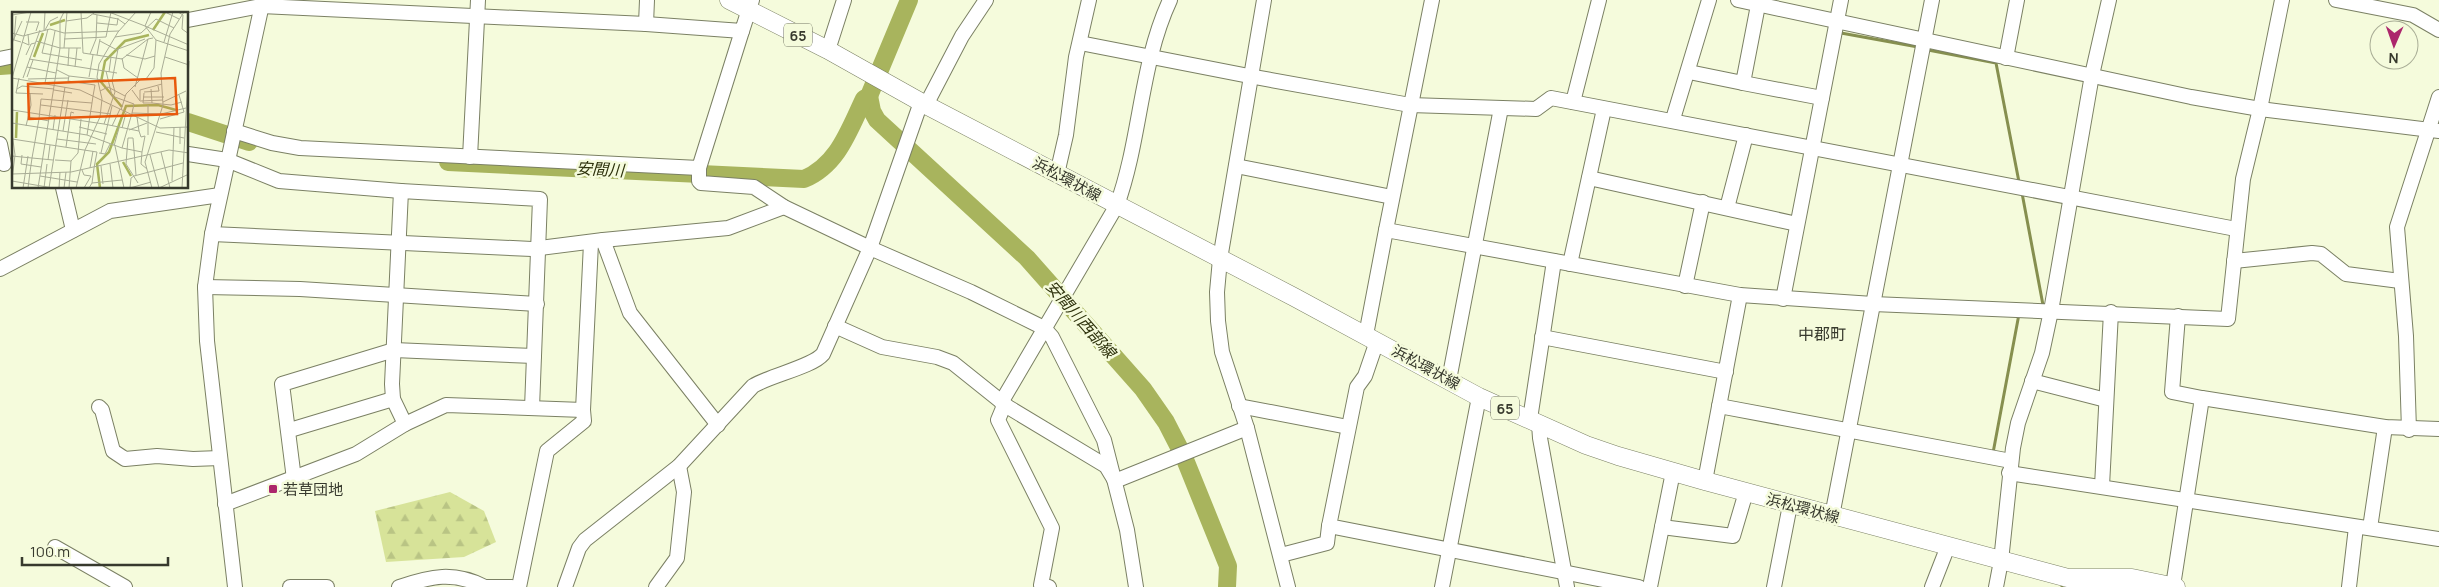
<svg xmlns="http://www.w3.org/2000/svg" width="2439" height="587" viewBox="0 0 2439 587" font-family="Manrope,'Noto Sans JP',sans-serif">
<defs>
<pattern id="forest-firs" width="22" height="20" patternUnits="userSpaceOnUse" patternTransform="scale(1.25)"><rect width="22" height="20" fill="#d7e399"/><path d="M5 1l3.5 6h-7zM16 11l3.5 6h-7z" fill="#b9c484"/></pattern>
</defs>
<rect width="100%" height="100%" fill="#f5fbdc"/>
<path fill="url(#forest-firs)" d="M450,492L484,511L496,542L464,557L386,562L375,511Z"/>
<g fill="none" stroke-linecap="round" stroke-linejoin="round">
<g stroke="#868f4f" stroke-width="3">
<path d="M1841,33L1918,47"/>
<path d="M1928,50L1996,63L2019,182"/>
<path d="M2022,193L2043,305"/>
<path d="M1993,453L2019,314"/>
<path d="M2062,586V587"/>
</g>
<g stroke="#a8b45d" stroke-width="18">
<path d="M0,66L14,65"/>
<path d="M869,96L872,111L877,120L1027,258L1143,389L1166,422L1184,457L1228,566L1227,587"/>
<path d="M188,122L249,142"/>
<path d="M448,162L804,179C838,165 849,130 864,99L869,96L909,0"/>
</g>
<g stroke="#7b8064" stroke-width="16">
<g id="minor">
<path d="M1264,0L1220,259L1217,292L1218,321L1222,352L1247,428L1288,587"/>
<path d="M1738,0L2191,97L2260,109L2439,131"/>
<path d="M2336,0L2413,15L2439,30"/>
<path d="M188,20L261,6L646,24L742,31L752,0"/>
<path d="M646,24L647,0"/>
<path d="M742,31L699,168V181L701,183L754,187L784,207L870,248L971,292L1044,328L1052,337L1104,440L1127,530L1136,587"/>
<path d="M1080,43L1249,76L1410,105L1536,109L1551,98L2236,229"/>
<path d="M828,50L844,0"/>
<path d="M2006,58L2017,0"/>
<path d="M0,59L14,56"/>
<path d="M1689,72L1743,83L1759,0"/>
<path d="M1743,83L1822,98"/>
<path d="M1573,102L1599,0"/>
<path d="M926,105L962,36L986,0"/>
<path d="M1673,119L1709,0"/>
<path d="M234,131L272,143L300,148L699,168"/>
<path d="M0,144L4,164"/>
<path d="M188,154L227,160L279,181L401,191"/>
<path d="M470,157L478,0"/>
<path d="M1236,166L1392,197"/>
<path d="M1057,174L1066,135L1076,57L1089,0"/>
<path d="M1589,178L1797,224"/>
<path d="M63,188L73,230"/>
<path d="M1727,208L1746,135"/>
<path d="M1386,230L1432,0"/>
<path d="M212,234L532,249L603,240L630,313L718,425"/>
<path d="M603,240L728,228L784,207"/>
<path d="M2234,261L2312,253L2321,254L2346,274L2400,281"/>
<path d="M1570,264L1604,109"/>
<path d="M0,269L110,211L220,195"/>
<path d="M1685,286L1703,202"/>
<path d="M205,287L300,289L537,304"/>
<path d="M1783,299L1841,0"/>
<path d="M835,326L882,347L937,357L953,363L1008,407L1106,466L1115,481L1247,428"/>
<path d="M1366,335L1386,230L1740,295L1873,304L2228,319L2243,179L2260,109L2282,0"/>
<path d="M1542,337L1726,372"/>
<path d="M1377,341L1365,376L1357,387L1329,526L1639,587"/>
<path d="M1449,380L1501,108"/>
<path d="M2032,381L2106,400"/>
<path d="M2202,398L2385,427L2439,429"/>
<path d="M1239,406L1348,427"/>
<path d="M1719,406L2011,461"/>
<path d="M99,407L102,410L113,451L125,459L157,456L193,459L220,458"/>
<path d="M1530,419L1554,261"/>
<path d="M405,424L393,399L392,384L401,191L540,199L534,356"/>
<path d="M1539,424L1540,438L1567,587"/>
<path d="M290,430L393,399"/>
<path d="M2409,430L2406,336L2397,227L2439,97"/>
<path d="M2009,473L2439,539"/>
<path d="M294,479L282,384L394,350L534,356L532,408"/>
<path d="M1705,481L1740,295"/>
<path d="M2102,486L2111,312"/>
<path d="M225,504L356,454L405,424L446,405L583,410L591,243"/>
<path d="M1832,516L1932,0"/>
<path d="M1662,527L1733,536L1746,492"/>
<path d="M2370,528L2385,427"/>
<path d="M55,547L125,587"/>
<path d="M1281,555L1327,543L1329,526"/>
<path d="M2173,586L2202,398L2172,392L2178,316"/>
<path d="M235,587L207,341L205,287L212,234L263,0"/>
<path d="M290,587H327"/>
<path d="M399,587C431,576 454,571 485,587"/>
<path d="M486,587H512"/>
<path d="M519,587L547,451L584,421L583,410"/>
<path d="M565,587L579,548L585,540L679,466L753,386C771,375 812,367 823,354L870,248L921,102"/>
<path d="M656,587L677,558L684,492L679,466"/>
<path d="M1049,587L1041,585L1052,528L998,420L1003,408L1002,401L1117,205C1141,139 1140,64 1170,0"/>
<path d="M1442,587L1479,397"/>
<path d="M1650,587L1673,472"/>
<path d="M1774,587L1790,505"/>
<path d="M1932,587L1948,546"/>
<path d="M1996,587L2001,561L2013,448L2018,423L2042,353L2051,311L2092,75L2109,0"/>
<path d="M2349,587L2356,527"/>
</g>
</g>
<g stroke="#7b8064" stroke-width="19">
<path id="major" d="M729,0L828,50L926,105L1294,297L1479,397L1586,445L1618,456L1705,481L2068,578H2132L2176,587"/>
</g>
<use href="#minor" stroke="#fff" stroke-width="14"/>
<use href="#major" stroke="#fff" stroke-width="18"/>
</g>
<rect fill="#ac266c" stroke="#f5fbdc" stroke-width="2" x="268" y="484" width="10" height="10" rx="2.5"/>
<g text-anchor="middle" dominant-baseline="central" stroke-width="5" stroke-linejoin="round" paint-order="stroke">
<g fill="#f5fbdc" stroke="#707362" stroke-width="1">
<rect x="784" y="23.5" width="28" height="23" rx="4"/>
<rect x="1491" y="396.5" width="28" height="23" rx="4"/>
</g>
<g font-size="14" font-weight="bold" fill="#37392d">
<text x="798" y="35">65</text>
<text x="1505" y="408">65</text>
</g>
<g font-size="15" fill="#37392d" stroke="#f5fbdc">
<text transform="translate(1067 179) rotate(28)">浜松環状線</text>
<text transform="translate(1426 367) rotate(29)">浜松環状線</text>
<text transform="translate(1803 508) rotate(15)">浜松環状線</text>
</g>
<g font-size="15" fill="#37392d" stroke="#f5fbdc" text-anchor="start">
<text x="283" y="489">若草団地</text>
</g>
<g font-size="16" font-style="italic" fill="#2d310b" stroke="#f5fbdc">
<text transform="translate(600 169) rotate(3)">安間川</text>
<text transform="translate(1081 319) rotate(49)">安間川西部線</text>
</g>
<g font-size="16" fill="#37392d" stroke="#f5fbdc">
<text x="1822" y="334">中郡町</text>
</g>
</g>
<g transform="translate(12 12)">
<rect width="176" height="176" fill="#f5fbdc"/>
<path fill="none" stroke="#a8b45d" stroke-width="2.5" d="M38,13L53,8M141,18L153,0M22,45L31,21M110,95L89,70L93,49L113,29L137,23M4,126L5,100M111,150L119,164M88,176L85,152L97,140L114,94L146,93L164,98"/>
<path fill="none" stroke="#a9ad96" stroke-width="1" d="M19,0L0,66L68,78L148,116L177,115M69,0L71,41L110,47L136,27M97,0L133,14L144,28L177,39M139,0L133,14L177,33M153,0L167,7M166,0L171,3L170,17L177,22M81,2L106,7L113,12M0,3L18,0M4,4L2,28L9,30M54,9L75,6L82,1M14,10H27L24,19M85,11L105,13L106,6M36,17L30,41L70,48M32,18L33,0M33,18L38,9L46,5M0,21L11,24L38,17L52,21L107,19M103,25L129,21L144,7L162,16M52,27L94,25L99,0M24,29L48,36H69M88,29L105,38M10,30L17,33L16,22M152,30L161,0M0,31L10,9M52,36L55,0M78,42L84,27L85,3M14,43L19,32L23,31M85,43L88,27M114,43L133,47L143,44M153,45L177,53M110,46L112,56L126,66M17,47L105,61M56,54L57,36M15,55L44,61M63,55L65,36M45,58L57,64L100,69L103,80L92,112L85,111M94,59L100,84L122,92L120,101M97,60L99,45M57,64L56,69L83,73L81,84M15,65L21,48M77,65L81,43M7,66L4,81L31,82M11,66L28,18M16,67L57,66M134,67L149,66M100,69L106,37L133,27M33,71L43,19M123,75L136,27L141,26M5,77L10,74L42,77M42,78L60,81M120,78L128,89L151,88M88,79L96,75L113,84M132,80L147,79L146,74M132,81L131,91H140L139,77M131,85H152M128,88V78L150,72M151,90L174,79M140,91L159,93L170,90M29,93L99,102M136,93V123M0,98L85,111M109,98L114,82L129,67H134L142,56L144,28M16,105L27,107L29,87L80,91L81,84M148,107L172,100L167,83M0,111L75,123L110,136M92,112L127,119L125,105M14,114L19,93L18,81M100,114L108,97M67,115L95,122M110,116L114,101M41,118L43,103M117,118L135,111M51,119L56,88M127,119L129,125L133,124L130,140M144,120L172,126M0,121L3,143L0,167M75,123L80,91M0,127L85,140L82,156M45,127L84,132M168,132V115M102,134L107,116M103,134L112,176M54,135L59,100L62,101M149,140L158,176M87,141L93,142L98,132M89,141L100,94M10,143L9,152L29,155M138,143L147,176M0,144L20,146L27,107L37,109M36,148L38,133M43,148L59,149L66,141L69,107M98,152L101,176M89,154L91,172M78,156L81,139M135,157L129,152L130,140L110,136L120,101L149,102L174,96M70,158L72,163L79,164L72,176M18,160L20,146L41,148M0,162L59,160L157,138L177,141M124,163L121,126H116L114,152L126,171M28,164L65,170M0,169L41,176M160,169L162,115M80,171L82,156M11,176L16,144M16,176L18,160M26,176L48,36V8L52,0M32,176L35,152M37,176L53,75M47,176L48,160M52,176L54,160M57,176L59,149M64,176L73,138L88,105L90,87L85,65L87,52L106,20L124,0M77,176L80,171L110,168M118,176L119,166L122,164L171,151M118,176L139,170M140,176L133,150L151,93L149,61L158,22L172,0M147,176L177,162M170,176L177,49"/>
<path fill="#e8590c" fill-opacity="0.15" stroke="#e8590c" stroke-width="2.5" d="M163,66L165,102L17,107L16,72Z"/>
<rect width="176" height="176" fill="none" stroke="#37392d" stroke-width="2.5"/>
</g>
<g transform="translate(2394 45) rotate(182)"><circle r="24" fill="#f5fbdc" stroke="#a9ad96"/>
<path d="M0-4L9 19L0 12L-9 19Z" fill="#ac266c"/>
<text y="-8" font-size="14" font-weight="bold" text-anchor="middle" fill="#37392d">N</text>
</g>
<path d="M22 557v8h146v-8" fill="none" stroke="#37392d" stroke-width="2.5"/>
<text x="30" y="557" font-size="15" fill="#37392d" stroke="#f5fbdc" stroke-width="4" paint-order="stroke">100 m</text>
</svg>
